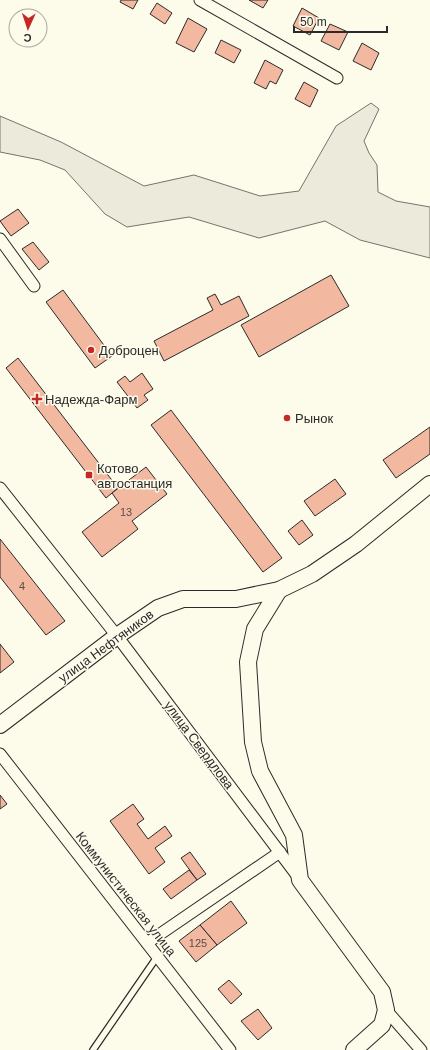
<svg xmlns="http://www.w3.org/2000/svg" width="430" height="1050" viewBox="0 0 430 1050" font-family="Arial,sans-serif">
<rect width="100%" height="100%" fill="#fdfbea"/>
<path fill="#ecebdb" stroke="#74746e" d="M371,103L379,109L364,141L369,153L377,165L378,192L396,201L430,207V258L360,240L325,221L259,238L189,217L127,227L105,214L65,170L40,160L0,152V116L61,142L144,186L194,175L260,196L299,191L336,126Z"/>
<g fill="#f2b8a0" stroke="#2b2b2b">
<path d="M121,0H138L133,9L120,2Z"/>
<path d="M249,0H268L263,8Z"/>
<path d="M157,3L172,13L165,24L150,14Z"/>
<path d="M302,8L319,18L310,35L293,26Z"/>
<path d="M188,18L207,29L194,52L176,43Z"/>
<path d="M330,24L348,32L339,50L321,41Z"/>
<path d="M221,40L241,50L234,63L215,53Z"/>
<path d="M362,43L379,53L371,70L353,61Z"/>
<path d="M265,60L283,70L276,84L270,81L266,89L254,83Z"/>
<path d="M304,82L318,90L310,107L295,99Z"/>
<path d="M18,209L29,223L11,236L0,221Z"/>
<path d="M33,242L49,262L39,270L22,249Z"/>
<path d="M331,275L349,306L259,357L241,325Z"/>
<path d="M63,290L112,356L95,368L46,302Z"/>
<path d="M215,294L221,305L239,296L249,316L164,361L154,341L213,310L207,298Z"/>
<path d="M18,358L118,488L106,498L6,368Z"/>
<path d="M142,373L153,389L144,395L148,400L137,408L117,382L125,376L130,382Z"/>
<path d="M171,410L282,558L263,572L151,425Z"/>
<path d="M430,427V454L396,478L383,460Z"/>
<path d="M146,467L167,494L132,521L138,529L102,557L82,532L119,503L112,493Z"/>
<path d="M335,479L346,494L315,516L304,501Z"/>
<path d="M302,520L313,535L299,545L288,531Z"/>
<path d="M0,539L65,621L46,635L0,577Z"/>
<path d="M0,644L14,662L0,673Z"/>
<path d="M0,795L7,804L0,809Z"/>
<path d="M133,804L144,819L137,824L148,839L165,826L172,836L155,848L165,862L149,874L110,821Z"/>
<path d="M190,852L206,874L197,880L181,858Z"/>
<path d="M189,870L197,880L171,899L163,889Z"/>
<path d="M231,901L247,923L217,945L200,925Z"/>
<path d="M200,925L217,945L196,962L179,941Z"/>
<path d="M229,980L242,994L231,1004L218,989Z"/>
<path d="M258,1009L272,1028L258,1040L241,1021Z"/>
</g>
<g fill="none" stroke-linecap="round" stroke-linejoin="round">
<g stroke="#2b2b2b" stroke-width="8">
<path id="lane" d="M93,1050L157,957"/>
</g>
<g stroke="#2b2b2b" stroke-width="13">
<g id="street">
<path d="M200,0L337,78"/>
<path d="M0,239L34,286"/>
<path d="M0,488L117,636L299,878"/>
<path d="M0,754L230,1050"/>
<path d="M147,943L280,852"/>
<path d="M386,1010L421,1050"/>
</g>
</g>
<g stroke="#2b2b2b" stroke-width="18">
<g id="secondary">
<path d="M279,590L255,629L248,662L253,742L260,771L294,835L300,880L382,992L386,1010L382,1025L354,1050"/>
<path d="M0,725L117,636L158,608L183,599H236L279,590L312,574L356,544L430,484"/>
</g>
</g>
<use href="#lane" stroke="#fdfbea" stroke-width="5.5"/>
<use href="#street" stroke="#fdfbea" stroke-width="11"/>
<use href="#secondary" stroke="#fdfbea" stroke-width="16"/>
</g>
<g fill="#c62828" stroke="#fdfbea" stroke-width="1.5">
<circle cx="91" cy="350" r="4"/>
<path d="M35 393h4v4h4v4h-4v4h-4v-4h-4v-4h4z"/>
<circle cx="287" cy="418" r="4"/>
<rect x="85" y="471" width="8" height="8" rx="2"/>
</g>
<g text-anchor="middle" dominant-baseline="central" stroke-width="3" stroke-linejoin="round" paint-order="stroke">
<g font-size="11" fill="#5d4e48">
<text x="126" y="512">13</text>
<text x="22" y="586">4</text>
<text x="198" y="943">125</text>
</g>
<g font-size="13" fill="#2b2b2b" stroke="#fdfbea" text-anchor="start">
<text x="99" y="350">Доброцен</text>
<text x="45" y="399">Надежда-Фарм</text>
<text x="295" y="418">Рынок</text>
<text x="97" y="468">Котово<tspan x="97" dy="15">автостанция</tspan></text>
</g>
<g font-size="13" fill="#2b2b2b" stroke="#fdfbea">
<text transform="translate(106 646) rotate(-36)">улица Нефтяников</text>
<text transform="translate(199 745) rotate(53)">улица Свердлова</text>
<text transform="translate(126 894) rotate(52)">Коммунистическая улица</text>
</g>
</g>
<g transform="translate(28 28) rotate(183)"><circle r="19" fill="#fdfbea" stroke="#a9a89e"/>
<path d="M0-3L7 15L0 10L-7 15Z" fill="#c62828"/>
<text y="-6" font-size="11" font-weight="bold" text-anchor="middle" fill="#2b2b2b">С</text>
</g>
<path d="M294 26v6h93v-6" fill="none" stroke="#2b2b2b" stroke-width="2"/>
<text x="300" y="26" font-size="12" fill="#2b2b2b" stroke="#fdfbea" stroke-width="3" paint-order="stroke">50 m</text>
</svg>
